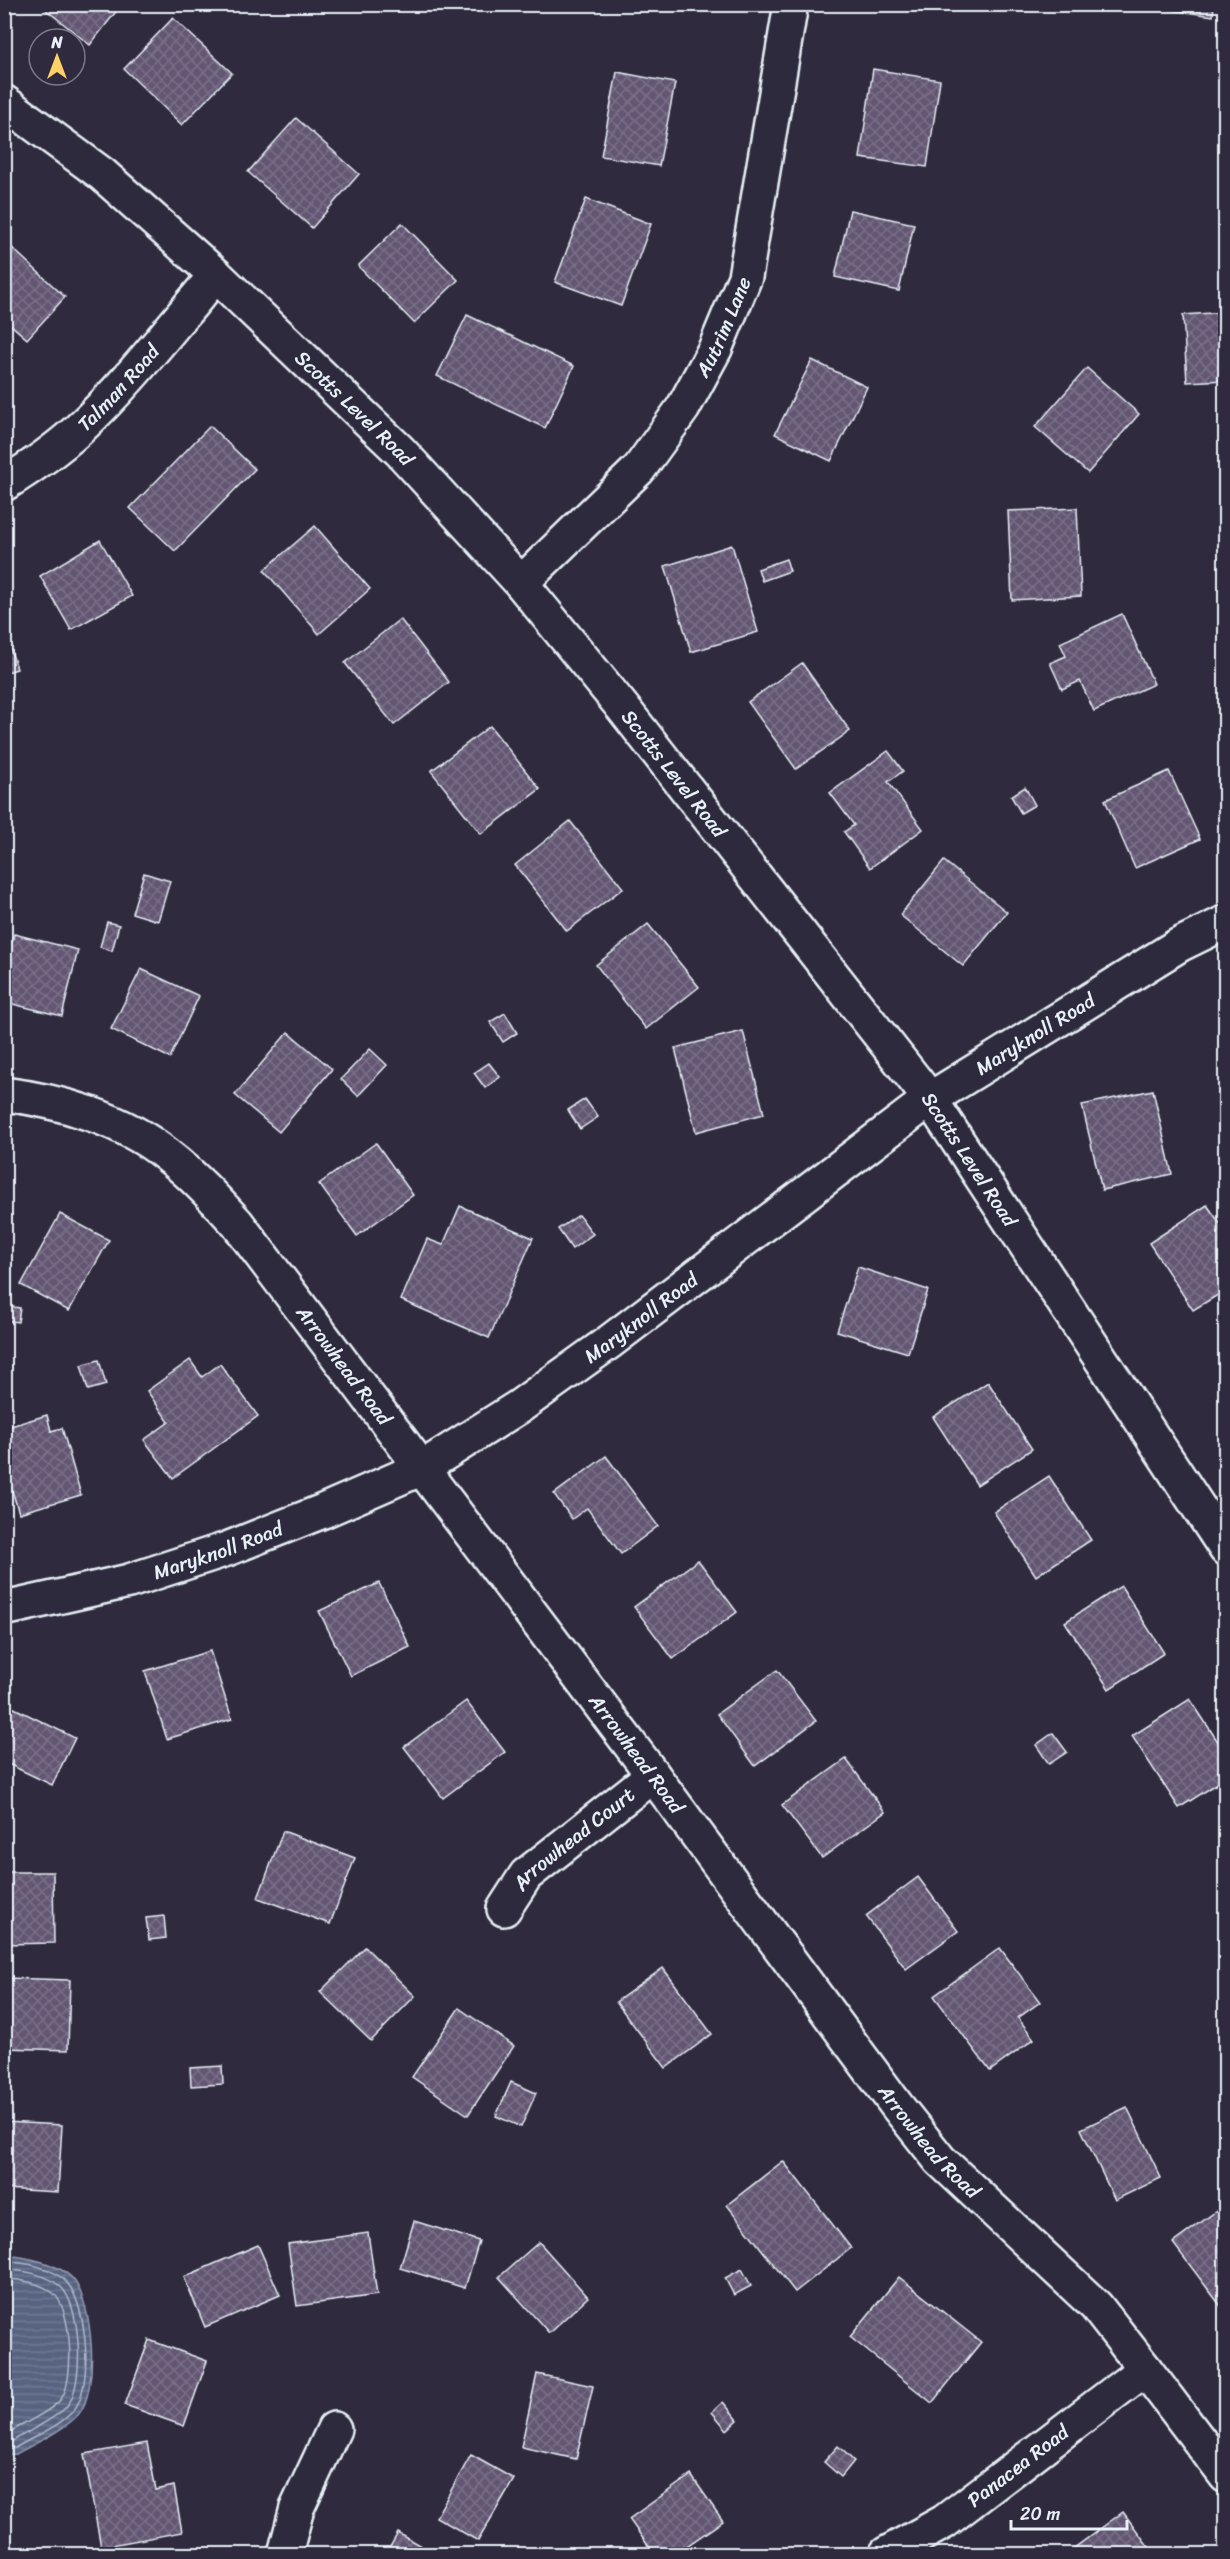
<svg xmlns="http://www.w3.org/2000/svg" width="1230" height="2559" viewBox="0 0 1230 2559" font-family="Sriracha,sans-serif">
<defs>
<pattern id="water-rules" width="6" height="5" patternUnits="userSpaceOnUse" patternTransform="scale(1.5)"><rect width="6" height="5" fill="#586481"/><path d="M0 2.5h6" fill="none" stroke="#707b94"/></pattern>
<pattern id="building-cross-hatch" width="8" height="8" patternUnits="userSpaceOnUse" patternTransform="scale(1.5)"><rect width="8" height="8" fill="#645773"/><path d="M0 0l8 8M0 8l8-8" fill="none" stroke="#7a7088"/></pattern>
</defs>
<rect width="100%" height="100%" fill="#2f2a3d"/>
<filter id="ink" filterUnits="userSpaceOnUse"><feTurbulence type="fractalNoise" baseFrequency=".0167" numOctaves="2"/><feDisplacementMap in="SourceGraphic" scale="12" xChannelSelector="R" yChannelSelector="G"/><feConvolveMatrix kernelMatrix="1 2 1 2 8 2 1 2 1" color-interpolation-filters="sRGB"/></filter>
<g filter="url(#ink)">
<path fill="url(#water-rules)" stroke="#929cb1" stroke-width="1.5" d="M5,2256C23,2255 60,2264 73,2279C93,2303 100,2390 78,2415C64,2430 34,2444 16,2454L5,2455Z"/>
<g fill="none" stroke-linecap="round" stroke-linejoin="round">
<g stroke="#aeb9c8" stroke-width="1.5">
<path d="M4,2262C24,2262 55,2267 68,2284C87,2307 94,2388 73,2411C59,2427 33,2437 15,2448L4,2449"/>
<path d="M4,2270C22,2270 47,2274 61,2287C81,2306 85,2385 67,2406C56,2419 28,2431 13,2441H4"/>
<path d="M4,2279C20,2279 41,2283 53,2293C72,2308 75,2380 61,2399C52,2411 23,2424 10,2432H4"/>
</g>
</g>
<g fill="url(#building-cross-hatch)" stroke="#e8f1f8" stroke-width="1.5">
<path d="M39,4H122L90,45Z"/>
<path d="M1142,4H1214L1213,16L1141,6Z"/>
<path d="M173,18L232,73L182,125L124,69Z"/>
<path d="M873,69L940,80L927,167L860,158Z"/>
<path d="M617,72L675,83L659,166L601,156Z"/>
<path d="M296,118L359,174L312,228L248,172Z"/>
<path d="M586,199L651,224L621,306L555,282Z"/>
<path d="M850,210L914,224L899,291L835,277Z"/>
<path d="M402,223L458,280L414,323L358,266Z"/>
<path d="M9,245L65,297L27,339L4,319V250Z"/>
<path d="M1226,312V380L1187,382L1183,315Z"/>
<path d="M467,315L574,366L545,428L437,376Z"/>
<path d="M812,360L867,387L831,461L775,434Z"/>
<path d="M1087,368L1139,414L1088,473L1035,427Z"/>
<path d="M210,426L255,469L175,551L130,508Z"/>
<path d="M1077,508L1081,596L1012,600L1008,511Z"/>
<path d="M315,526L370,589L319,634L264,570Z"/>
<path d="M100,540L132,596L71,630L40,576Z"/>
<path d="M732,545L758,632L691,652L665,566Z"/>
<path d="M786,559L790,571L762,581L758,569Z"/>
<path d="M1122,614L1154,684L1094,711L1080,681L1062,689L1050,663L1066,656L1060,643Z"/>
<path d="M400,619L449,682L394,725L345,663Z"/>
<path d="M4,630L17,669L4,673Z"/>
<path d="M802,663L850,731L796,769L748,702Z"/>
<path d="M490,726L540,789L481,834L431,771Z"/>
<path d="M888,751L903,771L888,782L923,829L870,868L844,832L854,825L830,793Z"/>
<path d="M1169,771L1200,839L1135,868L1105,800Z"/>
<path d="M1025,787L1035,805L1021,813L1011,796Z"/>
<path d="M570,821L623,888L567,931L515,865Z"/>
<path d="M944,861L1007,912L963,966L900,915Z"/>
<path d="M144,873L170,881L158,921L132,913Z"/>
<path d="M107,922L119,925L112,951L100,947Z"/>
<path d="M648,924L699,987L646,1029L596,965Z"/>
<path d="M14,934L78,950L62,1016L4,1002V971Z"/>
<path d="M141,969L199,996L170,1058L111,1029Z"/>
<path d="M505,1013L517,1033L503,1042L490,1022Z"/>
<path d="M743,1031L764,1114L696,1132L675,1048Z"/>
<path d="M288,1032L332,1069L279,1132L235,1095Z"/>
<path d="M370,1049L387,1065L358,1096L341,1079Z"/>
<path d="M489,1063L500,1077L485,1088L474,1073Z"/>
<path d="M1153,1090L1172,1174L1102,1190L1082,1105Z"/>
<path d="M585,1099L598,1117L580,1129L568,1110Z"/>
<path d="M376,1143L413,1195L357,1236L319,1184Z"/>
<path d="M1207,1205L1226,1232V1290L1193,1310L1149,1243Z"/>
<path d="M460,1206L533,1238L489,1338L401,1300L427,1239L443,1245Z"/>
<path d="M60,1214L109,1240L69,1311L21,1285Z"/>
<path d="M579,1215L593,1234L572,1249L558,1229Z"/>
<path d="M858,1267L928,1290L908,1353L837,1331Z"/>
<path d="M4,1306L20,1308L18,1322L4,1320Z"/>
<path d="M99,1360L106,1385L88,1390L81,1365Z"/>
<path d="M190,1360L202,1377L220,1364L258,1416L173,1478L144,1440L169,1422L147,1391Z"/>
<path d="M988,1382L1032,1449L977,1485L933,1417Z"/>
<path d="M47,1415L51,1431L62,1428L81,1495L19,1513L4,1465V1442H8L4,1428Z"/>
<path d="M606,1456L658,1526L621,1554L587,1508L572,1519L554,1494Z"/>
<path d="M1049,1476L1091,1540L1036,1576L994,1512Z"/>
<path d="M698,1560L737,1612L673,1659L634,1607Z"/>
<path d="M379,1583L410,1647L351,1676L319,1611Z"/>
<path d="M1121,1586L1164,1653L1109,1689L1065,1622Z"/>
<path d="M210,1651L232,1719L167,1739L145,1671Z"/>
<path d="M777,1670L816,1721L755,1766L717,1714Z"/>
<path d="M1190,1699L1226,1754V1778L1179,1808L1132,1736Z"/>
<path d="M466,1701L505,1752L443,1798L404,1747Z"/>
<path d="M4,1703L75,1738L52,1785L4,1762Z"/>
<path d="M1053,1733L1067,1752L1049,1764L1036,1745Z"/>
<path d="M846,1759L885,1812L822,1858L782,1805Z"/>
<path d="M283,1831L355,1858L330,1924L258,1898Z"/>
<path d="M1226,1861V1873L1220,1865Z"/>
<path d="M4,1872H53L54,1943L4,1944Z"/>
<path d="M918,1877L958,1931L906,1969L866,1916Z"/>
<path d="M164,1916L166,1938L149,1940L146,1918Z"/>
<path d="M365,1947L415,1996L371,2041L320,1992Z"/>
<path d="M1000,1948L1040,2002L1018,2018L1034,2039L990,2071L934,1996Z"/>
<path d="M663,1968L712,2034L666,2068L616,2002Z"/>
<path d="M4,1978L70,1980L68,2050L4,2048Z"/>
<path d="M459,2008L514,2046L468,2115L412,2077Z"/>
<path d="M222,2066L223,2084L191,2086L190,2068Z"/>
<path d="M511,2082L536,2093L521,2127L496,2116Z"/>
<path d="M1127,2107L1161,2178L1115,2200L1081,2129Z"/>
<path d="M4,2122L62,2125L58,2192L4,2189Z"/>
<path d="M783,2161L851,2248L795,2292L727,2205Z"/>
<path d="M1226,2204V2313L1173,2243Z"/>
<path d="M414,2221L479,2241L465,2288L400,2268Z"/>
<path d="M368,2233L377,2295L297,2306L288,2244Z"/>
<path d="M539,2242L588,2297L549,2333L499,2277Z"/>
<path d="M258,2245L280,2295L205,2327L184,2277Z"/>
<path d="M742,2269L751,2286L734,2295L725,2278Z"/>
<path d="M899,2277L981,2342L932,2403L850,2337Z"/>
<path d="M149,2340L207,2361L184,2426L125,2405Z"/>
<path d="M537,2374L593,2386L576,2459L521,2447Z"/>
<path d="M723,2402L738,2420L727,2430L712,2412Z"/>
<path d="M147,2443L156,2490L174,2486L182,2532L101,2547L84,2454Z"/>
<path d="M838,2446L854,2461L841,2477L824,2462Z"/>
<path d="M471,2455L514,2479L478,2541L436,2517Z"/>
<path d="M691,2475L723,2521L675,2554H654L629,2519Z"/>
<path d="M1123,2512L1154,2554H1066Z"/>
<path d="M398,2533L435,2554H386Z"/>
<path d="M590,2549L599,2554H586Z"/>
</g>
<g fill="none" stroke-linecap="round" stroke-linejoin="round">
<g stroke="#e8f1f8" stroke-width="38">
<g id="minor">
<path id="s1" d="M4,102L102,174L216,275L400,451L521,583L623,708L930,1099L1226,1549"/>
<path id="s2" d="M4,484C30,468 55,451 78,430C128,384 171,327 216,275"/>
<path id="s3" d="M521,583L639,469L683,408L715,349L745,277L791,4"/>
<path id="s4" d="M4,1094C60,1101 123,1119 167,1155C193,1175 215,1199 237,1223L653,1775L897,2106L940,2160L1096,2306L1145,2369L1226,2476"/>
<path id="s5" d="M4,1609L129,1581L227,1549L323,1511L422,1468L520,1406L608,1343L930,1099L1179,945L1226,922"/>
<path id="s6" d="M504,1909L526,1875L653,1775"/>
<path d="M285,2554L297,2508L334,2429"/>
<path id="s7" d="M886,2554L944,2522L1145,2369"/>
</g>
</g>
<use href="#minor" stroke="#2f2a3d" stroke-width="33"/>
</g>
</g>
<g text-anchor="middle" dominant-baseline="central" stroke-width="5" stroke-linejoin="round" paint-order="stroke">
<g font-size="20" fill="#e8f1f8" stroke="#2f2a3d">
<text stroke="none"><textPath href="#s3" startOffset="330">Autrim Lane</textPath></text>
<text stroke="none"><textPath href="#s2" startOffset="150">Talman Road</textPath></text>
<text stroke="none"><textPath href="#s1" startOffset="466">Scotts Level Road</textPath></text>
<text stroke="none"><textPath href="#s1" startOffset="952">Scotts Level Road</textPath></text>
<text stroke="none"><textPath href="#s5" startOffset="1194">Maryknoll Road</textPath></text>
<text stroke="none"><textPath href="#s1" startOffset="1438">Scotts Level Road</textPath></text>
<text stroke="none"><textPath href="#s5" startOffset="708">Maryknoll Road</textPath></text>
<text stroke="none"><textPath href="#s4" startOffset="452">Arrowhead Road</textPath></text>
<text stroke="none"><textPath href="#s5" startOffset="222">Maryknoll Road</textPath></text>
<text stroke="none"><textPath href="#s4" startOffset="938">Arrowhead Road</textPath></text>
<text stroke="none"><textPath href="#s6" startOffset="100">Arrowhead Court</textPath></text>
<text stroke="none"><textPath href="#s4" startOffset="1424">Arrowhead Road</textPath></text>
<text stroke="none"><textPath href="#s7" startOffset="159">Panacea Road</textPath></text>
</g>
</g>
<rect width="1230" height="2559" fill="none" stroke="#2f2a3d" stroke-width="24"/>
<rect x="12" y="12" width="1206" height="2535" fill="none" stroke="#e8f1f8" stroke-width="2" filter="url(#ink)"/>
<g transform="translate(57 57)"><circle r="28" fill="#2f2a3d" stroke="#797a88" stroke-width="1.5"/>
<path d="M0-4.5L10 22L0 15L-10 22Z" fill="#ffd166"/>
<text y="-9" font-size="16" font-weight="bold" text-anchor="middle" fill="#e8f1f8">N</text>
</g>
<path d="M1011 2520v9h116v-9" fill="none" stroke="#e8f1f8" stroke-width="3"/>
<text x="1020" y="2520" font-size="18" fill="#e8f1f8" stroke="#2f2a3d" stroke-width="4.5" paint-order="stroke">20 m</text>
</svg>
